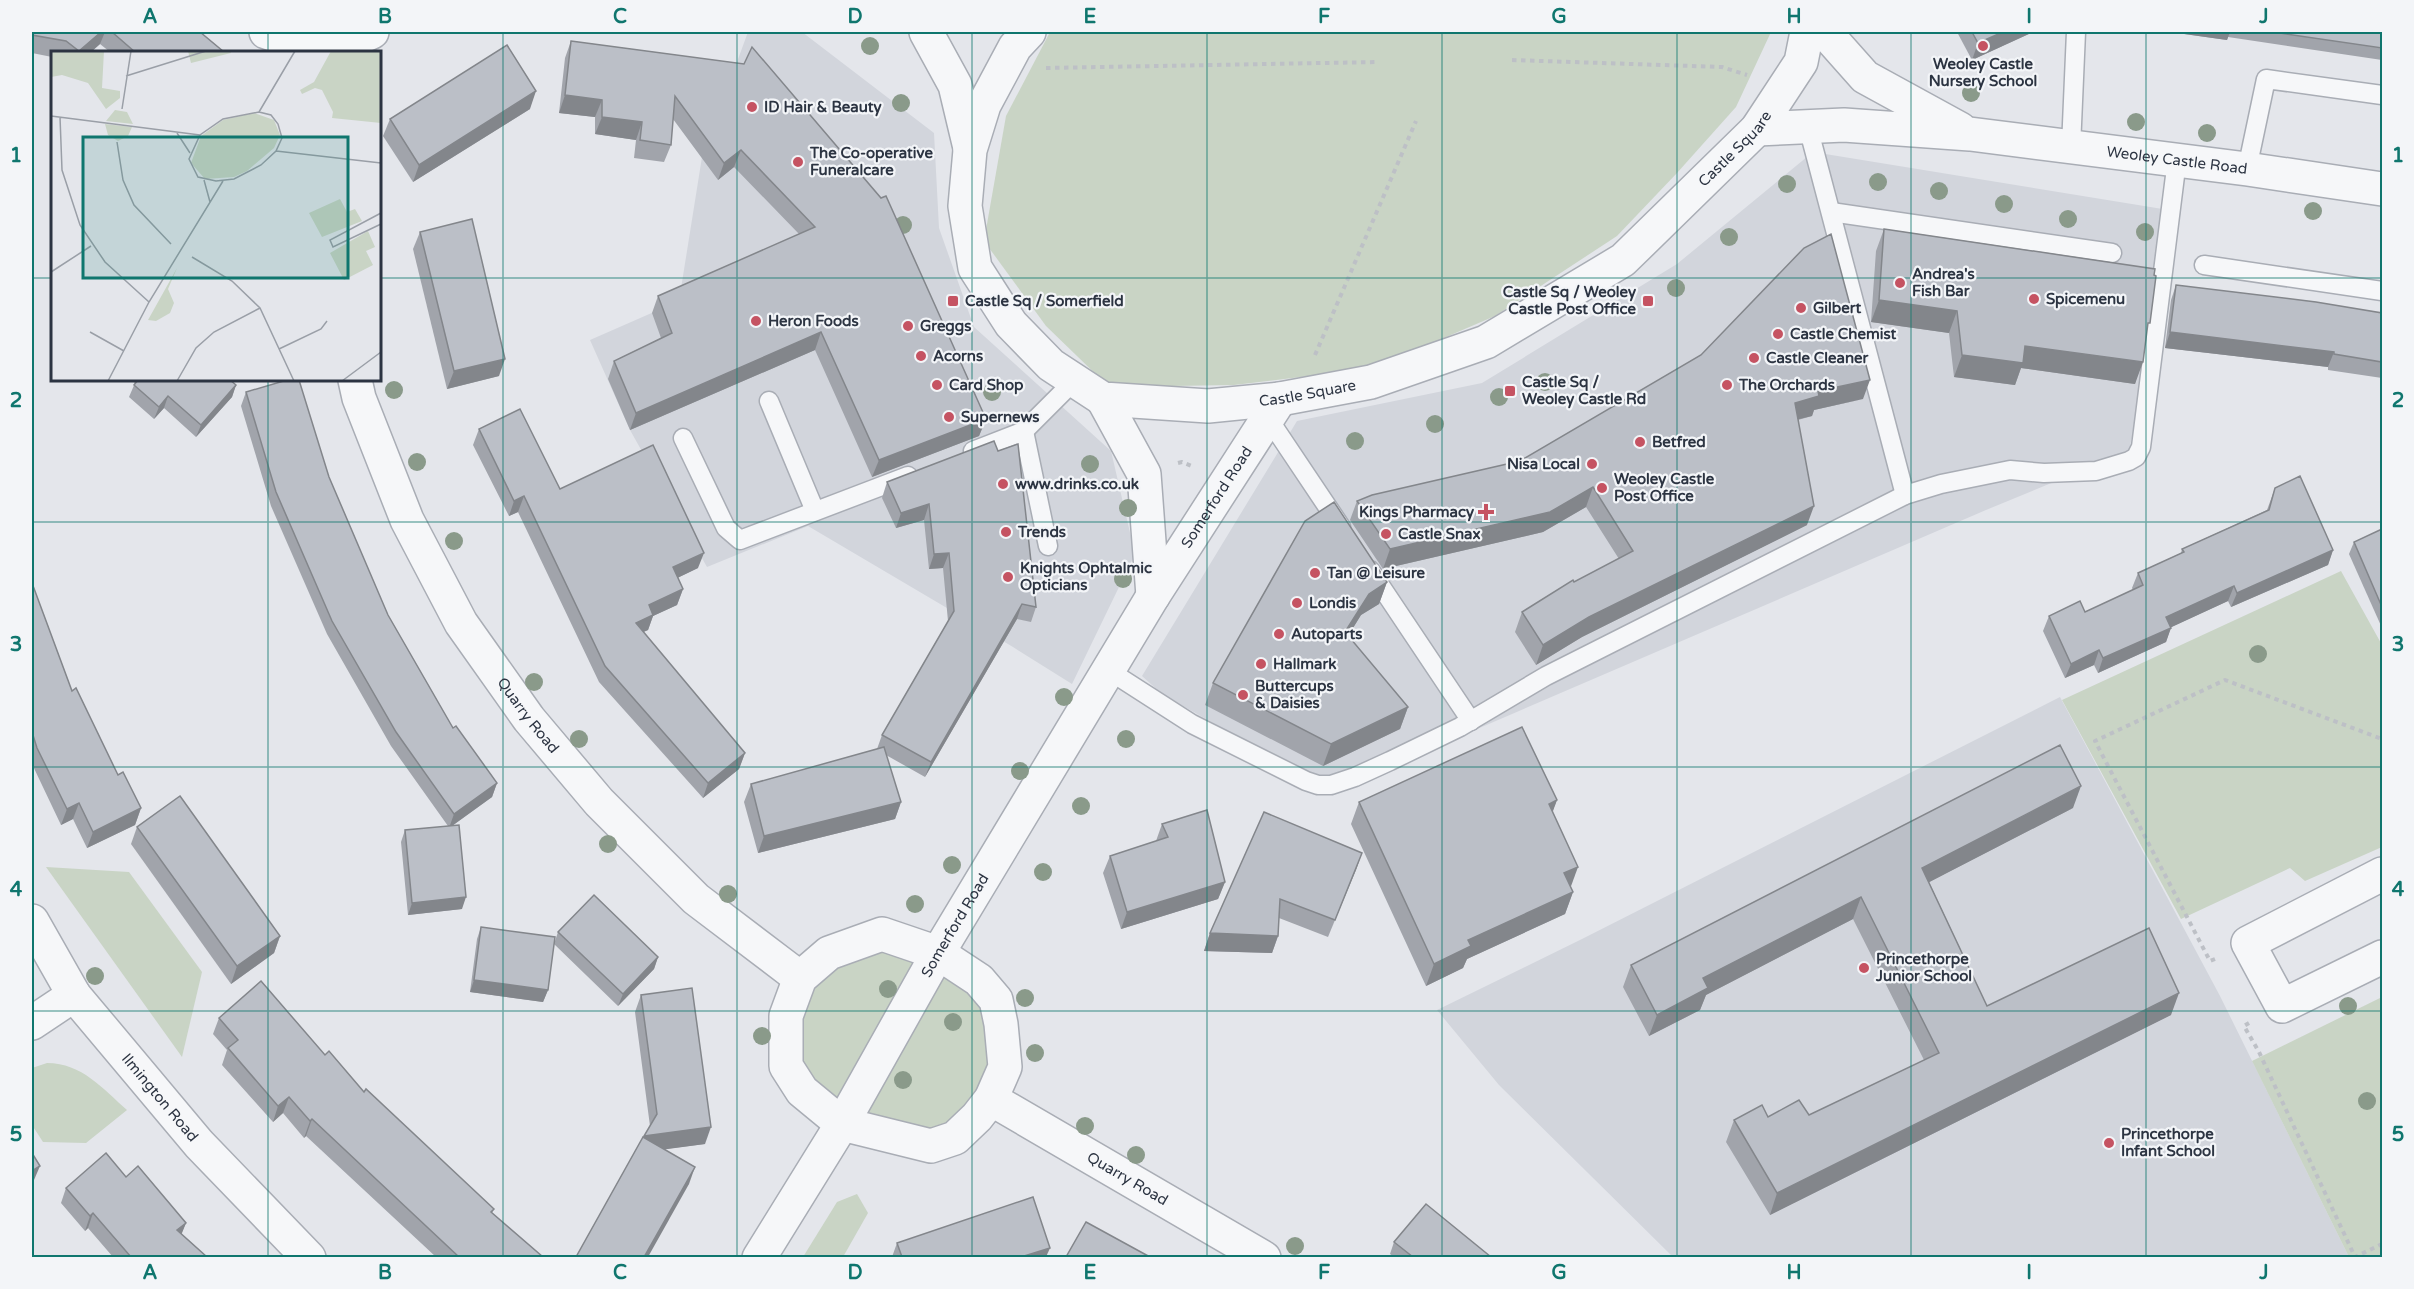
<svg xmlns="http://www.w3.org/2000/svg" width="2414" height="1289" viewBox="0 0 2414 1289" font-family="'Varela Round',sans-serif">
<rect width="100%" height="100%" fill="#e4e6eb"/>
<g fill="#d2d5dc">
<path d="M748,32H802L934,133L939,228L974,327L1111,451L1135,554L1072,684L1013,647L808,526L707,567L630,430L590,340L679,301L702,157Z"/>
<path d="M1813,152L2181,212L2129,451L1986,510L1333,791L1162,694L1142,676L1297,421L1482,383L1677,264Z"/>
<path d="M2060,697L2220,996L2349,1257H1673L1499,1085L1437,1010L1582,939Z"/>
</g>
<g fill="#c9d4c5">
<path d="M1050,32H1771L1736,107L1677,173L1617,236L1495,316L1374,368L1234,385L1109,387L1046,326L984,241L1006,116Z"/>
<path d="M2341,571L2382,645V847L2305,881L2290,868L2181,919L2062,700Z"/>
<path d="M46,867L129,872L202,972L182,1057Z"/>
<path d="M878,941L922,962L842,1120L793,1066V1020L808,991L836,959Z"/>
<path d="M943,967L977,984L999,1069L955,1134L860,1118Z"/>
<path d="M2382,997V1257H2349L2252,1061Z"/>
<path d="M47,1063C82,1063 103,1089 127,1110L86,1143L43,1142L32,1125V1068Z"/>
<path d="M857,1194L868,1213L843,1257H803L837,1202Z"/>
</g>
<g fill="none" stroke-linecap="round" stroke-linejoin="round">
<g stroke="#a9adb5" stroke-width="21">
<g id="service">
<path d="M1808,127L1905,495"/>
<path d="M2071,147L2076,32"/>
<path d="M2247,169L2266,79L2382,95"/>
<path d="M1831,212L2112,253"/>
<path d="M2204,265L2382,291"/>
<path d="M769,401L815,511"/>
<path d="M1268,418L1341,527"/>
<path d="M1024,431L1048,546"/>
<path d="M683,438L726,528L740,540L908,476"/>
<path d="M973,451L1024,431L1075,380"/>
<path d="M1370,570L1471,721"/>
<path d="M1108,670L1192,724L1306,781L1318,785H1331L1355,777L1390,761L1460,727L1546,676L1905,495L1941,484L2010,470L2044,473L2096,471L2129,461L2136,457L2141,447L2177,160"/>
</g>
</g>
<g stroke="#a9adb5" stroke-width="36">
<g id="minor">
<path d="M266,32L307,46L352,41L372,32"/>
<path id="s1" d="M355,380L359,398L407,520L461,623L529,719L599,802L696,899L800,978"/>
<path d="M1103,399L1144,474L1153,596"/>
<path d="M2382,874L2248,943L2282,1006L2382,957"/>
<path id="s2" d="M32,921L74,995L199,1144L309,1258"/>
<path d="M882,934L938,953L979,980L996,1000L1001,1024L1005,1067L991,1099L977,1117L955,1138L931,1146L842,1124L802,1091L786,1066V1016L800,978L829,953Z"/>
<path d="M32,1023L74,995"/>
<path id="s3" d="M991,1099L1264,1258"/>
<path id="s4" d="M759,1258L842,1124L938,953L1153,596L1280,399"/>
</g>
</g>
<g stroke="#a9adb5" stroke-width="36">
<g id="tertiary">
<path d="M926,32L955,85L970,148"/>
<path id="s5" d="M1029,32L1015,47L984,105L970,150L965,206L975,268L1011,324L1051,365L1103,399L1208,406L1280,399L1371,382L1486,342L1623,260L1757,129L1801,62L1807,32"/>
<path d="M1825,32L1865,77L1960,129"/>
<path id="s6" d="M1757,129L1844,125L1970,134L2247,169L2382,189"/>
</g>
</g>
<g stroke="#bdc0c6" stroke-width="4" stroke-dasharray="4.5 4.5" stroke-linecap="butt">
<path d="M1512,60L1722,67L1747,75"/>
<path d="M1046,68L1378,62"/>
<path d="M1315,355L1416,121"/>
<path d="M1178,463L1182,462L1194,467"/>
<path d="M2215,959L2210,961L2095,741L2225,680L2382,739"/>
<path d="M2249,1023L2244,1026L2259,1052L2355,1257L2382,1244"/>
</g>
<use href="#service" stroke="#f6f7f9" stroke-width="18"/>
<use href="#minor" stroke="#f6f7f9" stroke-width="33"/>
<use href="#tertiary" stroke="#f6f7f9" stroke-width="33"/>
</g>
<g fill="#8a9a8a">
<circle cx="870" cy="46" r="9"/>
<circle cx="1971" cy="93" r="9"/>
<circle cx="901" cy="103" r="9"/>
<circle cx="2136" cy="122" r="9"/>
<circle cx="2207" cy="133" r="9"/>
<circle cx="1878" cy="182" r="9"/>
<circle cx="1787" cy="184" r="9"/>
<circle cx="1939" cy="191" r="9"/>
<circle cx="2004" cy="204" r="9"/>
<circle cx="2313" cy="211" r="9"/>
<circle cx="2068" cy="219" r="9"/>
<circle cx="903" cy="225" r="9"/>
<circle cx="2145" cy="232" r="9"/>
<circle cx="1729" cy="237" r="9"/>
<circle cx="1676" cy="288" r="9"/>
<circle cx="1545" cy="382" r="9"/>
<circle cx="394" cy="390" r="9"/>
<circle cx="992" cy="392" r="9"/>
<circle cx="1499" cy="397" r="9"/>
<circle cx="1435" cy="424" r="9"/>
<circle cx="1355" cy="441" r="9"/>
<circle cx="417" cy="462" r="9"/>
<circle cx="1090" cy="464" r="9"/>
<circle cx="1128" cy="508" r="9"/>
<circle cx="454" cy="541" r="9"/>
<circle cx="1123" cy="579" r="9"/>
<circle cx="2258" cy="654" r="9"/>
<circle cx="534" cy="682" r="9"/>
<circle cx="1064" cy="697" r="9"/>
<circle cx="579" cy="739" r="9"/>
<circle cx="1126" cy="739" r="9"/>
<circle cx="1020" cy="771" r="9"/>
<circle cx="1081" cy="806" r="9"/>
<circle cx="608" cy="844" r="9"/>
<circle cx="952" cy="865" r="9"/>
<circle cx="1043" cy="872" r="9"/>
<circle cx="728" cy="894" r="9"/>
<circle cx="915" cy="904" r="9"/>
<circle cx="95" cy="976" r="9"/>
<circle cx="888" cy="989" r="9"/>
<circle cx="1025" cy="998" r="9"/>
<circle cx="2348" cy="1006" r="9"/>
<circle cx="953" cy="1022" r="9"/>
<circle cx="762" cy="1036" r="9"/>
<circle cx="1035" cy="1053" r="9"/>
<circle cx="903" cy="1080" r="9"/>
<circle cx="2367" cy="1101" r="9"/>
<circle cx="1085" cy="1126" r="9"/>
<circle cx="1136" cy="1155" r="9"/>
<circle cx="1295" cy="1246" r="9"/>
</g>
<g fill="#a1a4ab">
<path d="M32,32H200L224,52H110L100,44L91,52H52V57L32,53Z"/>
<path d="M1957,32H2033L2031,33L1972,60Z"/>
<path d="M2170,32H2382V60L2228,37L2227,40Z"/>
<path d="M571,41L744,64L986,419L979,436L872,477L815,350L630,430L608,379L614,361L661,338L652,313L658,296L799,234L734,167L718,180L673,119L671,145L664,162L634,158L636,140L595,134V117L559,113L565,58Z"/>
<path d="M530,109L413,182L383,136L390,119Z"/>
<path d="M1884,229L2147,333L2135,384L2021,368L2015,385L1954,377L1949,333L1871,322L1876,251Z"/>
<path d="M420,232L499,376L447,389L413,249Z"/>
<path d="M2176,285L2382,313V378L2328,370V367L2165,348L2171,300Z"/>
<path d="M131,380H230L236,385L232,397L196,437L164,408L154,419L129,397L135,383Z"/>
<path d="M246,392L329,477L388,615L453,728L497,783L492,797L452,826L462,909L408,915L401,842L405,830L448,826L391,746L327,634L271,506L241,406Z"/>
<path d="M1863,399L1814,410L1812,416L1798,420L1807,525L1582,637L1536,665L1515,632L1522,612L1574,582L1619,559L1586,507L1543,532L1383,569L1350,520L1357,501Z"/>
<path d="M479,429L560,489L698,568L677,578L683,589L677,605L653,616L648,630L643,632L745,753L739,769L703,798L599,682L518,512L509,516L473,445Z"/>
<path d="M994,441L1036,607L1031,622L1017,619L925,777L886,755L901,802L895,819L758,853L744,802L751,784L877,749L882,735L948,621L943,568L929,569L924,520L896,528L882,498L887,482Z"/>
<path d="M2275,488L2333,550L2328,565L2231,607L2228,601L2171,627L2166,642L2098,673L2094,665L2065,678L2043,631L2049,616L2085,612L2133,590L2132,588L2138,573L2181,553L2182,549L2267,510Z"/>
<path d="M2382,529V628L2349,554L2354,542Z"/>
<path d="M1387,582L1379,604L1361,615L1348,636L1408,707L1400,729L1323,766L1205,705L1213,683Z"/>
<path d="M32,583L72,691L118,775L141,808L135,825L87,848L73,819L61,825L32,764Z"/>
<path d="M1557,800L1552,812L1571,888L1573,892L1565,914L1467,959L1463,968L1426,986L1351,824L1359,802Z"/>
<path d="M2073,808L1929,882L1987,1006L2171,1015L1770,1215L1726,1142L1734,1120L1768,1117L1809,1115L1924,1060L1853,919L1706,995L1700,1010L1649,1036L1623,987L1631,965Z"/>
<path d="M1162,824L1225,882L1218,899L1121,929L1103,873L1110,856L1156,841Z"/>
<path d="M137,827L280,936L274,953L231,984L131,844Z"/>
<path d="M1362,853L1328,937L1279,918L1278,936L1272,953L1204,951L1210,933Z"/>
<path d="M481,927L555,941L558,932L658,957L654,969L618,1006L554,944L548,990L543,1002L470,992L477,939Z"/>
<path d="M641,995L705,1144L665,1149L689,1184L576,1257L650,1126L635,1012Z"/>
<path d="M219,1018L325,1055L364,1092L494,1209L492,1213L543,1257H436L306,1136L304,1138L283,1113L273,1122L222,1065L227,1050L213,1034Z"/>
<path d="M126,1177L186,1223L181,1234L207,1257H113L88,1228L85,1231L61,1203L66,1188Z"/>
<path d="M1394,1242L1491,1257H1394L1390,1254Z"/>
<path d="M897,1243L1046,1257H892Z"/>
</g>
<g fill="#83868b">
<path d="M101,32H105L100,44L91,52H78Z"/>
<path d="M2003,32H2033L2031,33L1972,60L1978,43Z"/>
<path d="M2170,32H2230L2227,40Z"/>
<path d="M536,91L530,109L413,182L419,165Z"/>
<path d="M565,95L602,100L595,117L559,113Z"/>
<path d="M602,117L642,122L636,140L595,134Z"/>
<path d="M741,150L734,167L718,180L724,163Z"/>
<path d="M1879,300L1957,311L1949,333L1871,322Z"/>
<path d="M821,332L815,350L630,430L636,413Z"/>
<path d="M2170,332L2334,352L2328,367L2165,348Z"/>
<path d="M2025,346L2143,362L2135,384L2021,368L2015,385L1954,377L1962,355Z"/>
<path d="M505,359L499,376L447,389L454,371Z"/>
<path d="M1870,380L1863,399L1814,410L1812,416L1787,422L1795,403L1818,391Z"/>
<path d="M236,385L232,397L196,437L201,425Z"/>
<path d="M168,396L164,408L154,419L159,407Z"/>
<path d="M986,419L979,436L872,477L879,460Z"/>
<path d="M1593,487L1586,507L1543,532L1383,569L1390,549Z"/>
<path d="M524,496L518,512L509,516L514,501Z"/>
<path d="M929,504L924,520L896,528L901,513Z"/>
<path d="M1814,506L1807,525L1582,637L1536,665L1543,645L1589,617Z"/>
<path d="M2333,550L2328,565L2231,607L2237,593Z"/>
<path d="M704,553L698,568L667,583L673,567Z"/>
<path d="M949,553L943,568L929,569L934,554Z"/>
<path d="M1387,582L1379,604L1361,615L1337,654L1345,632L1369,594Z"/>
<path d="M2234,586L2228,601L2161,632L2166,617Z"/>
<path d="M683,589L677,605L653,616L648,630L630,638L636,623L649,605Z"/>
<path d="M1022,604L1017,619L925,777L931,762Z"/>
<path d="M2171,628L2166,642L2098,673L2103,658Z"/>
<path d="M2099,650L2094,665L2065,678L2071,664Z"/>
<path d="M1408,707L1400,729L1323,766L1331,744Z"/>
<path d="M745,753L739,769L703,798L708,783Z"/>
<path d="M497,783L492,797L449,828L454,814Z"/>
<path d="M2081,786L2073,808L1914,890L1922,868Z"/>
<path d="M1557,800L1549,822V804Z"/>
<path d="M901,802L895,819L758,853L764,836Z"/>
<path d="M79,803L73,819L61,825L67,809Z"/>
<path d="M141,808L135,825L87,848L93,832Z"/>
<path d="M1362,853L1356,870L1328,937L1335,920Z"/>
<path d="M1578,867L1570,889L1564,873Z"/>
<path d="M1225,882L1218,899L1121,929L1127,912Z"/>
<path d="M1573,892L1565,914L1467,959L1463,968L1426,986L1434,964L1468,940Z"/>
<path d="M466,897L462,909L408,915L412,903Z"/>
<path d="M1861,897L1853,919L1706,995L1700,1010L1649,1036L1657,1015L1703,978Z"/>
<path d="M1210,933L1278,936L1272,953L1204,951Z"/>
<path d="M280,936L274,953L231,984L237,966Z"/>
<path d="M658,957L654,969L618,1006L623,994Z"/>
<path d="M474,980L548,990L543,1002L470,992Z"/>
<path d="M2179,993L2171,1015L1770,1215L1777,1193Z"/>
<path d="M289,1097L283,1113L273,1122L278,1106Z"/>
<path d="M312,1119L306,1136L304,1138L310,1121Z"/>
<path d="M711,1127L705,1144L638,1153L644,1136Z"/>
<path d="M40,1166L34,1180L32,1182V1171Z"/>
<path d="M695,1167L689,1184L648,1257H644Z"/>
<path d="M93,1213L88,1228L85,1231L90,1216Z"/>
<path d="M186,1223L180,1238L177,1230Z"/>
<path d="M1050,1248L1046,1257H1021Z"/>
</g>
<g fill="#bbbfc7" stroke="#83868b" stroke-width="1.5">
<path d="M32,32H101L79,51L66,41L32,35Z"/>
<path d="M112,32H200L224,52H135Z"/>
<path d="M1972,32H2003L1978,43Z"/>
<path d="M2273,32H2382V48Z"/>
<path d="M571,41L744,64L752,47L881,198L886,196L986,419L879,460L821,332L636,413L614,361L672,333L658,296L815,227L741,150L724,163L675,96L671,145L640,140L642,122L602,117V100L565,95Z"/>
<path d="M507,45L536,91L419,165L390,119Z"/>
<path d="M472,219L505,359L454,371L420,232Z"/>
<path d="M1884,229L2155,269L2154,275L2156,276L2150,323H2148L2143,362L2025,346L2023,363L1962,355L1957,311L1879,300Z"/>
<path d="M1831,234L1870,380L1818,391L1819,396L1795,403L1814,506L1589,617L1543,645L1522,612L1573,580L1574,582L1633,551L1593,487L1550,512L1390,549L1357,501L1372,495L1520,461L1701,355L1804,248Z"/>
<path d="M2176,285L2316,302L2382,313V362L2334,354V352L2170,332Z"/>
<path d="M138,380H230L236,385L201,425L168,396L159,407L134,385Z"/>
<path d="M287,380H299L329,477L388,615L453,728L456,726L497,783L454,814L396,732L332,621L276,492L246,392Z"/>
<path d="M520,409L560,489L653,445L704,553L673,567L683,589L649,605L653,615L636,623L745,753L708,783L605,666L524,496L514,501L479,429Z"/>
<path d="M994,441L998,451L1018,444L1036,607L1022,604L931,762L882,735L954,611L949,553L934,554L929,504L901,513L887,482Z"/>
<path d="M2300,476L2333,550L2237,593L2234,586L2166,617L2171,628L2103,658L2099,650L2071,664L2049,616L2080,601L2085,612L2143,585L2138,573L2184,552L2182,549L2269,510L2275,488Z"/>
<path d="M1334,502L1387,582L1369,594L1345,632L1408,707L1331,744L1213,683L1305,521Z"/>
<path d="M2382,529V607L2354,542Z"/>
<path d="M32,583L72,691L76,688L118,775L123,772L141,808L93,832L79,803L67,809L37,748L32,732Z"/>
<path d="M1522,727L1557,800L1549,804L1578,867L1564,873L1573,892L1468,940L1471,946L1434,964L1359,802Z"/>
<path d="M2060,745L2081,786L1922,868L1987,1006L2149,928L2179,993L1777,1193L1734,1120L1762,1105L1768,1117L1799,1100L1809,1115L1939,1053L1861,897L1703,978L1708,988L1657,1015L1631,965Z"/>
<path d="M884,747L901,802L764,836L751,784Z"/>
<path d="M180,796L280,936L237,966L137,827Z"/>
<path d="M1207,810L1225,882L1127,912L1110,856L1168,837L1162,824Z"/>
<path d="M1264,812L1362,853L1335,920L1280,899L1278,936L1210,933Z"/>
<path d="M459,825L466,897L412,903L405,830Z"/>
<path d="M594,895L658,957L623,994L558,932Z"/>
<path d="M481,927L555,937L548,990L474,980Z"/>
<path d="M261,981L325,1055L329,1051L364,1092L366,1089L494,1209L491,1212L543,1257H459L312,1119L310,1121L289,1097L278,1106L228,1048L238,1040L219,1018Z"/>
<path d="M692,988L711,1127L644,1136L657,1114L641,995Z"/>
<path d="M643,1137L695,1167L644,1257H576Z"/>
<path d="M32,1153L40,1166L32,1171Z"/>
<path d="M106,1153L126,1177L138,1166L186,1223L177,1230L207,1257H131L93,1213L90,1216L66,1188Z"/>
<path d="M1033,1197L1050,1248L1021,1257H902L897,1243Z"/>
<path d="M1426,1204L1491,1257H1413L1394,1242Z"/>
<path d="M1086,1222L1150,1257H1066Z"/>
</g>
<path fill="none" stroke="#0f766e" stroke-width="1.5" stroke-opacity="0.55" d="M268,32V52M503,32V1258M737,32V1258M972,32V1258M1207,32V1258M1442,32V1258M1677,32V1258M1911,32V1258M2146,32V1258M32,278H52M380,278H2382M268,380V1258M32,522H2382M32,767H2382M32,1011H2382"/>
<g fill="#c55362" stroke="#f3f5f8" stroke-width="2">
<circle cx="1983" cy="46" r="6"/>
<circle cx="752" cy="107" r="6"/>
<circle cx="798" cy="162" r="6"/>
<circle cx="1900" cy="283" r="6"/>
<circle cx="2034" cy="299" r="6"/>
<rect x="947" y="295" width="12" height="12" rx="3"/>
<rect x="1642" y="295" width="12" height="12" rx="3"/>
<circle cx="1801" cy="308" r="6"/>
<circle cx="756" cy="321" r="6"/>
<circle cx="908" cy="326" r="6"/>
<circle cx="1778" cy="334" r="6"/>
<circle cx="921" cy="356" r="6"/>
<circle cx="1754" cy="358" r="6"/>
<circle cx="937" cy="385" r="6"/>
<circle cx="1727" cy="385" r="6"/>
<rect x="1504" y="385" width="12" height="12" rx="3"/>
<circle cx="949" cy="417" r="6"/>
<circle cx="1640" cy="442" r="6"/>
<circle cx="1592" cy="464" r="6"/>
<circle cx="1003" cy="484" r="6"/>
<circle cx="1602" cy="488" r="6"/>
<path d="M1483 503h6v6h6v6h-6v6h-6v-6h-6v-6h6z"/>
<circle cx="1006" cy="532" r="6"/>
<circle cx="1386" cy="534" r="6"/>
<circle cx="1315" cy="573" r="6"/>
<circle cx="1008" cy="577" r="6"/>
<circle cx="1297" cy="603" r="6"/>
<circle cx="1279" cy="634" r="6"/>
<circle cx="1261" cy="664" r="6"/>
<circle cx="1243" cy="695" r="6"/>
<circle cx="1864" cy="968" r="6"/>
<circle cx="2109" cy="1143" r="6"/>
</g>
<g text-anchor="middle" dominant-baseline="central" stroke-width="4.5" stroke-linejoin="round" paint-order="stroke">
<g font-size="15" font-weight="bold" fill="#2c3442" stroke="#f3f5f8" text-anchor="start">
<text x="1983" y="64" text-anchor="middle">Weoley Castle<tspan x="1983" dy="17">Nursery School</tspan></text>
<text x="764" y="107">ID Hair &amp; Beauty</text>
<text x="810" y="153">The Co-operative<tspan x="810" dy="17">Funeralcare</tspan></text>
<text x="1912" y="274">Andrea's<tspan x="1912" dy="17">Fish Bar</tspan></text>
<text x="1636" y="292" text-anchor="end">Castle Sq / Weoley<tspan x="1636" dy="17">Castle Post Office</tspan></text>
<text x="2046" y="299">Spicemenu</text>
<text x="965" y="301">Castle Sq / Somerfield</text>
<text x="1813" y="308">Gilbert</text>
<text x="768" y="321">Heron Foods</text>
<text x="920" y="326">Greggs</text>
<text x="1790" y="334">Castle Chemist</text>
<text x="933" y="356">Acorns</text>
<text x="1766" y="358">Castle Cleaner</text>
<text x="1522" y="382">Castle Sq /<tspan x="1522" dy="17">Weoley Castle Rd</tspan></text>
<text x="949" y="385">Card Shop</text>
<text x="1739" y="385">The Orchards</text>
<text x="961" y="417">Supernews</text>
<text x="1652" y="442">Betfred</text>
<text x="1580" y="464" text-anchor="end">Nisa Local</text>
<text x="1614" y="479">Weoley Castle<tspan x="1614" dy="17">Post Office</tspan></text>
<text x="1015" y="484">www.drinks.co.uk</text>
<text x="1474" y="512" text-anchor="end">Kings Pharmacy</text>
<text x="1018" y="532">Trends</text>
<text x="1398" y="534">Castle Snax</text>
<text x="1020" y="568">Knights Ophtalmic<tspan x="1020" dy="17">Opticians</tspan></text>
<text x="1327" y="573">Tan @ Leisure</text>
<text x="1309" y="603">Londis</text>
<text x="1291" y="634">Autoparts</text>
<text x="1273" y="664">Hallmark</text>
<text x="1255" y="686">Buttercups<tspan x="1255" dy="17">&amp; Daisies</tspan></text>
<text x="1876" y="959">Princethorpe<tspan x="1876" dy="17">Junior School</tspan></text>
<text x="2121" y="1134">Princethorpe<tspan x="2121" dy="17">Infant School</tspan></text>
</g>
<g font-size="15" fill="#2c3442" stroke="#f3f5f8">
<text stroke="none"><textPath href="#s5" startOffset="1148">Castle Square</textPath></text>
<text stroke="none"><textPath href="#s6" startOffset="422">Weoley Castle Road</textPath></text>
<text stroke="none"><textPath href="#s5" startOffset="644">Castle Square</textPath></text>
<text stroke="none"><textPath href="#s4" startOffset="888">Somerford Road</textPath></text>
<text stroke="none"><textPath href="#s1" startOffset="380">Quarry Road</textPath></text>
<text stroke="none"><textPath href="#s4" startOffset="386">Somerford Road</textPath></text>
<text stroke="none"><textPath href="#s2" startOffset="219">Ilmington Road</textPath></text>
<text stroke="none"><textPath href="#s3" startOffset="158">Quarry Road</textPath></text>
</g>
</g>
<g transform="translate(51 51)">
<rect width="330" height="330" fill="#e4e6eb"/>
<path d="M0,0H53L51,37L69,40V47L55,58L37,32L11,24L0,26ZM137,0H179L180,2L140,12ZM280,0H330V72L281,67L282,61L271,39L264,37L251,43L249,39L263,31ZM64,59L76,61L82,73L55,70ZM203,62L223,69L229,84L223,97L196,120L183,126L154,128L140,112L150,85L172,69ZM54,73L81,76L77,85L67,90L57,84ZM289,148L296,161L304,158L311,170L271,186L258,162ZM317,180L324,196L315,200L322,214L293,229L279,202ZM126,217L117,238L123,252L119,262L105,270L97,269Z" fill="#c9d4c5"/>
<path fill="none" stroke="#9a9fa7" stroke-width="1.5" d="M75,25L155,0M71,58L80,0M208,61L220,64L227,73L231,87L225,100L210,114L183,128L165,130L147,126L138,108L149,84L172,68ZM208,61L244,0M0,65L149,84M9,66L11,119L29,174L54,211L98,251M126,82L139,102M66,91L72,129L83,154L120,193M225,100L330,112M153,129L159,151M330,162L279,189L282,196L330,173M141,206L181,230L209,257L243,330M0,221L40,195M39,281L73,300M228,298L270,278L276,270M330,301V277M57,330L98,251L172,130M126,330L145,297L163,281L209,257M291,330L330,301"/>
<path fill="#0f766e" fill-opacity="0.15" stroke="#0f766e" stroke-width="3" d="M32,86H297V227H32Z"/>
<rect width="330" height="330" fill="none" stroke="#2c3442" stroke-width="3"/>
</g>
<rect width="2414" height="1289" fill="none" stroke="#f3f5f8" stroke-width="66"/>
<rect x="33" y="33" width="2348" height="1223" fill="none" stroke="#0f766e" stroke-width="2"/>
<g font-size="20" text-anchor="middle" font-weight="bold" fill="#0f766e">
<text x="150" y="23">A</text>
<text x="385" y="23">B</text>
<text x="620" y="23">C</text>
<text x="855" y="23">D</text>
<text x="1090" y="23">E</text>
<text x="1324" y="23">F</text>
<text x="1559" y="23">G</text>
<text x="1794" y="23">H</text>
<text x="2029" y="23">I</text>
<text x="2264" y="23">J</text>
<text x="16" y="162">1</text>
<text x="2398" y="162">1</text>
<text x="16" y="407">2</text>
<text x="2398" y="407">2</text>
<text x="16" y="651">3</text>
<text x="2398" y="651">3</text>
<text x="16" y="896">4</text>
<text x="2398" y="896">4</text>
<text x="16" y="1141">5</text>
<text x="2398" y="1141">5</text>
<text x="150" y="1279">A</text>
<text x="385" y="1279">B</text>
<text x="620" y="1279">C</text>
<text x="855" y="1279">D</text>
<text x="1090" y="1279">E</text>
<text x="1324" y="1279">F</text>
<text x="1559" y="1279">G</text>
<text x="1794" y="1279">H</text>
<text x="2029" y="1279">I</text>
<text x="2264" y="1279">J</text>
</g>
</svg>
